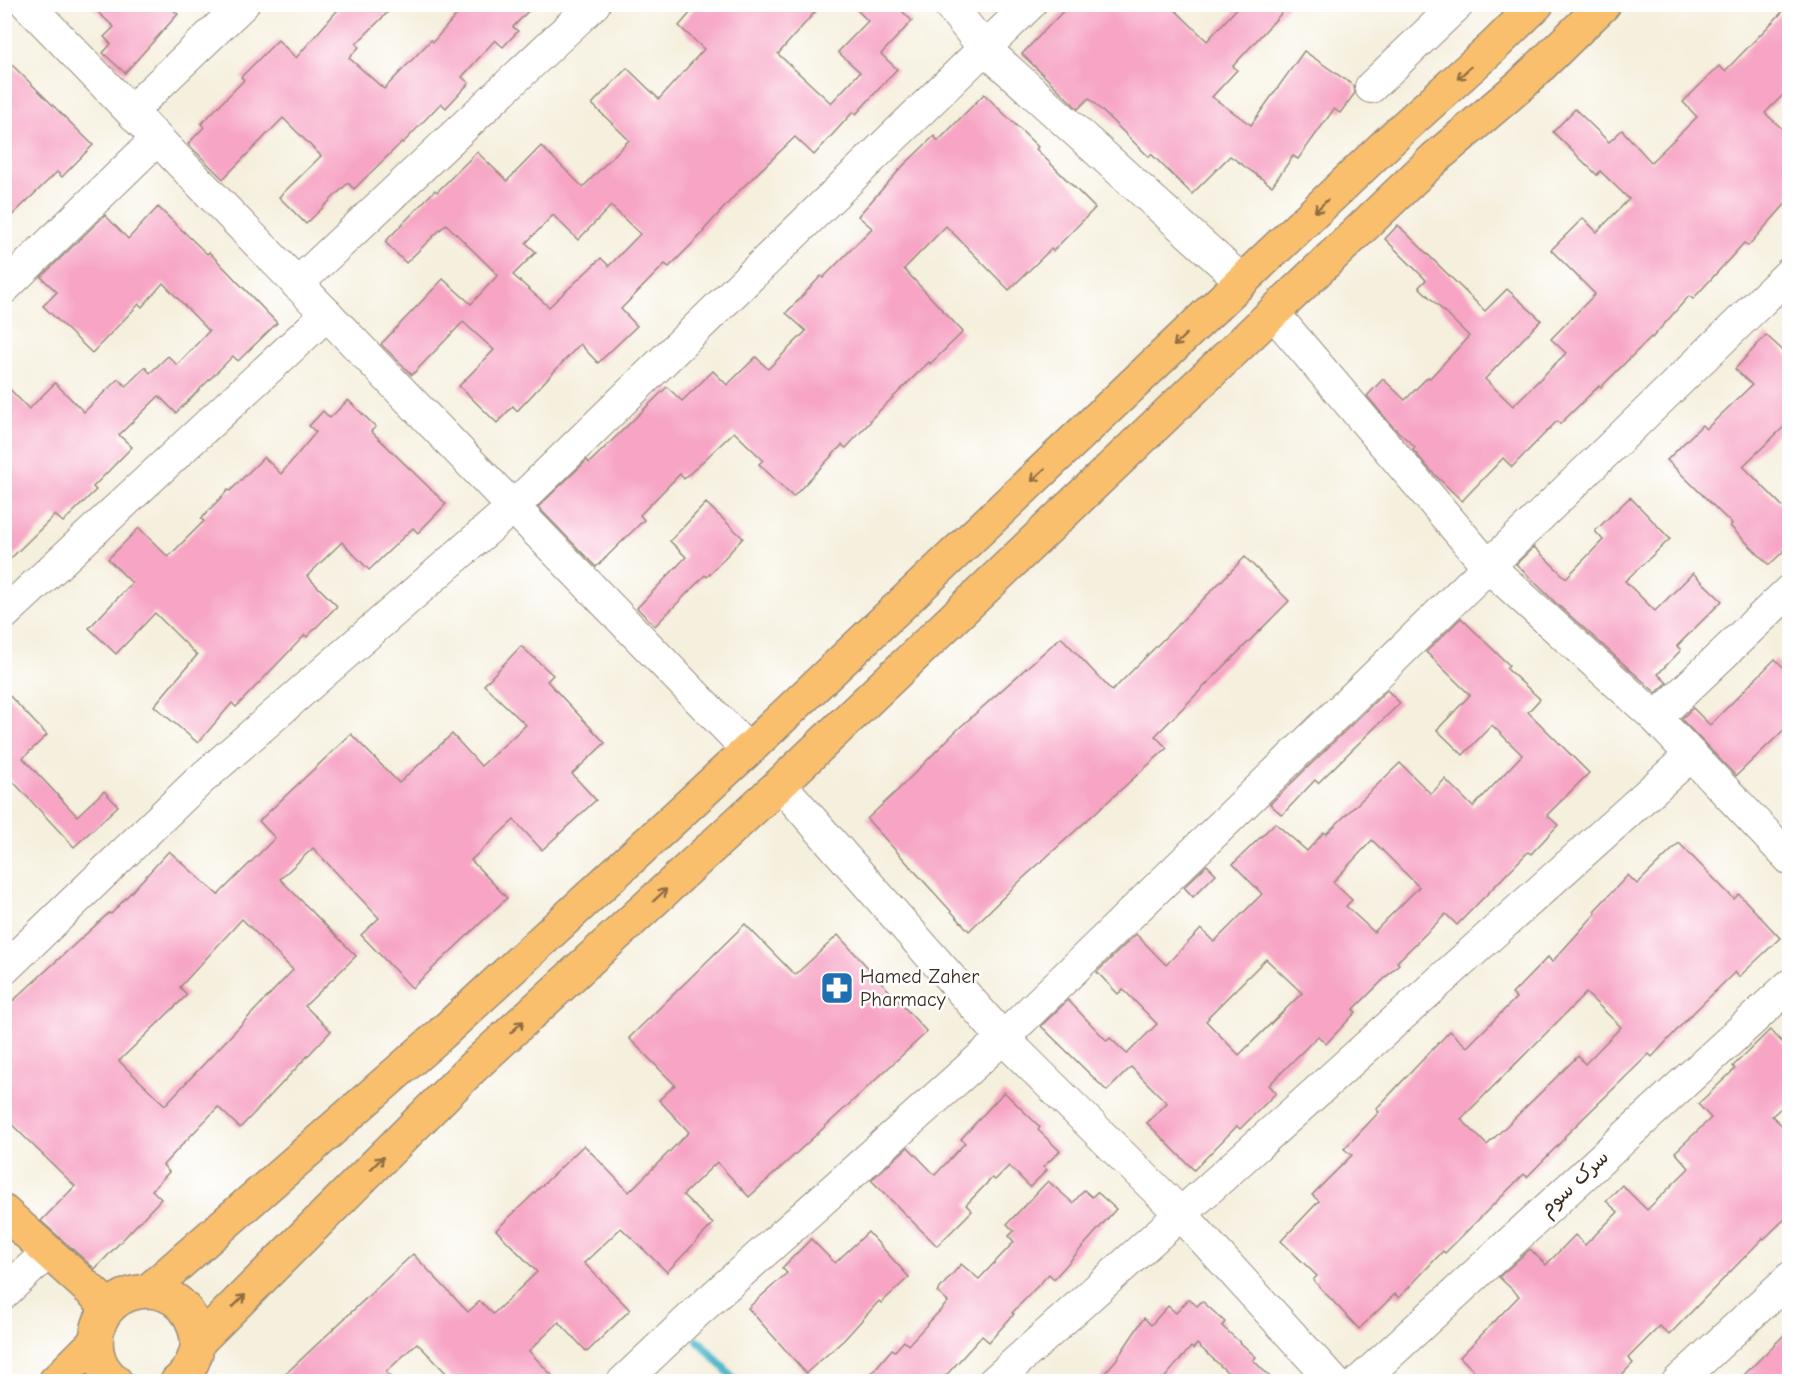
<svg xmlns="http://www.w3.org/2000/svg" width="1794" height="1386" viewBox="0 0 1794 1386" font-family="'Comic Neue','Playpen Sans Arabic',sans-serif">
<rect width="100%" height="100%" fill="#fff"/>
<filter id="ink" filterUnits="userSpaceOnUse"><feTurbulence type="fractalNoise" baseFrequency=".0167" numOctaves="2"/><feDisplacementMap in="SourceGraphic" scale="12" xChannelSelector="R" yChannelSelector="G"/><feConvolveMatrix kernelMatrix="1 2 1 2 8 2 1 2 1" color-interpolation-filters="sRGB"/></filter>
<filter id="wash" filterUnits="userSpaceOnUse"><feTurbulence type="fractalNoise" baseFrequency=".008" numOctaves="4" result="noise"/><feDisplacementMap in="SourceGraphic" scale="24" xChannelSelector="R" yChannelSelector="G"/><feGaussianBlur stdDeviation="1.35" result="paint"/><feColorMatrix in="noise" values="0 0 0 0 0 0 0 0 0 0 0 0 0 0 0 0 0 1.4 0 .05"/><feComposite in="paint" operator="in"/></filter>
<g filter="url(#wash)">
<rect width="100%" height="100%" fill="#f5efdd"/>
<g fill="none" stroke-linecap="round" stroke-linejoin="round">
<path stroke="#4db7cb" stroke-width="8" d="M698,1340L737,1382"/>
</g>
<g id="blocks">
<g fill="#f7a4c5" fill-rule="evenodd">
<path d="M89,4H167L178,14L125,73L103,53L111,44L104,37L114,27Z"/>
<path d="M343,4H396L356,44L359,47L349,58L384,89L431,40L433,42L466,4H535L513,27L518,31L503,47L495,40L462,77L469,83L446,108L441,103L403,143L402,142L354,189L348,183L306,224L279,197L321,156L283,118L223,179L188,144L204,127L201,124L244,80L241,77L278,40L296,58Z"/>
<path d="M698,4H822L778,54L831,103L860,72L838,52L868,21L851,4H895L912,21L881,54L897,69L856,114L853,112L814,155L795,137L738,192L703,231L704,232L669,267L665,264L621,309L637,326L598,363L580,344L517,411L513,406L497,423L459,386L494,350L463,322L412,375L381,344L443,279L471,304L498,275L446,224L406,263L385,242L435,190L437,192L477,152L507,181L541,146L583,187L629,140L592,104L627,68L659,99L704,49L679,26ZM611,206L640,234L609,266L601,258L549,307L513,275L536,252L526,243L553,215L578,240Z"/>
<path d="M1070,4H1169L1207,41L1241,4H1290L1233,66L1237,70L1212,97L1251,125L1304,51L1354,86L1355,93L1340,113L1334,109L1298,159L1293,156L1272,186L1230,156L1192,194L1151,154L1149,157L1089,98L1078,109L1022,54Z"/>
<path d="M1790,4V88L1765,113L1790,136V199L1748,246L1744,243L1693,299L1689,296L1652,338L1651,337L1601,387L1599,386L1560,424L1557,421L1512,467L1503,458L1462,501L1431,471L1413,450L1415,447L1392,426L1367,396L1383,379L1405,400L1428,377L1430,378L1469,336L1419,287L1426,280L1385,239L1398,225L1485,311L1507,289L1541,320L1485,379L1513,406L1566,353L1551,339L1595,294L1551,250L1583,218L1597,232L1629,199L1600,171L1597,175L1553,132L1575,109L1609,142L1622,130L1651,162L1697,117L1683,102L1719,66L1725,71Z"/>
<path d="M4,57L93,145L62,177L57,172L4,223Z"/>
<path d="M984,94L1038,147L1036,149L1095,208L1053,251L1051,249L1009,290L946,226L904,269L963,332L930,364L929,362L870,420L871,421L846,448L842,445L793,497L759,464L763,460L734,432L684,479L680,474L640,515L644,520L596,567L538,507L587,460L589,463L667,387L682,401L713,371L727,385L756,357L768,369L806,331L786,313L821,276L823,278L872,228L858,216L903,166L934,136L938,141Z"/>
<path d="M158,207L207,254L209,252L277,323L238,361L233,356L176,413L159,396L119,435L132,447L93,487L96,490L63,522L55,515L4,565V383L29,409L55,383L84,412L118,379L126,386L145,367L150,373L168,356L177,365L209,331L163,283L142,307L139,304L92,353L43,306L57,292L41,277L105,215L128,239Z"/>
<path d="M1766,335L1790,357V421L1743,466L1790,514V545L1769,565L1730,526L1732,524L1667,460L1702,425L1706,429L1752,385L1735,369Z"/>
<path d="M348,400L376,427L371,431L446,504L418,533L413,528L369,570L342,542L307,576L337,606L307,637L305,635L236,707L232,703L198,743L154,706L197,655L155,613L116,654L89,628L132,583L108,559L139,528L168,557L204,521L201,519L228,490L230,491L264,457L281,474L316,432L309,426L323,411L330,418Z"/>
<path d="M1630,497L1670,539L1625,581L1655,611L1693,573L1722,601L1677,646L1681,650L1658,674L1667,683L1656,693L1556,603L1516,564L1534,547L1566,578L1603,540L1595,531Z"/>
<path d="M706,503L743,538L707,577L705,575L655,626L637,608L686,557L670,541Z"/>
<path d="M1245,557L1289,601L1155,736L1167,748L1021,880L969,931L867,819L899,789L957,730L1061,637L1112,691Z"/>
<path d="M1461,618L1509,665L1506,668L1540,699L1528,712L1589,773L1547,815L1558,825L1531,854L1528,852L1457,925L1446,914L1397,962L1399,964L1353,1010L1356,1012L1326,1044L1318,1036L1269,1085L1276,1093L1240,1129L1237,1126L1194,1170L1147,1123L1167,1103L1131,1067L1107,1091L1041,1026L1068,1000L1107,1041L1110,1038L1127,1054L1157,1024L1123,989L1118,994L1097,972L1136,934L1166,965L1201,929L1214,942L1262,894L1233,864L1275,823L1307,851L1324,832L1326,834L1400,763L1431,794L1445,779L1473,807L1522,755L1492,725L1463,755L1437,730L1470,695L1426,652ZM1372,840L1419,887L1374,932L1346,906L1352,900L1333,882ZM1266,959L1302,993L1239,1055L1206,1021L1209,1018L1208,1017Z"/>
<path d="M521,646L553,675L547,681L605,743L572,774L596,800L542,850L514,820L471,860L507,898L412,988L361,935L379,918L313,848L280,879L356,956L305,1006L331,1031L240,1128L218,1107L163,1165L169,1172L152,1190L161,1199L95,1269L41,1221L75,1186L4,1117V1009L109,913L111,914L169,851L218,895L275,838L259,821L351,734L399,783L452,734L481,766L526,725L484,685ZM242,919L293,970L165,1105L119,1061L187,995L180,987Z"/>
<path d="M1775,659L1790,674V724L1736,776L1681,719L1693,708L1710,725Z"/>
<path d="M4,690L47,735L23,758L77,816L104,791L118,806L74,847L6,774L4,776Z"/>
<path d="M1387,690L1400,703L1318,783L1315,780L1282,815L1270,804Z"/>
<path d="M1679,843L1734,899L1739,894L1780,938L1739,977L1735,972L1688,1018L1652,1057L1649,1054L1564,1137L1565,1138L1527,1177L1524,1174L1445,1253L1443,1251L1399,1298L1395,1294L1359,1329L1313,1280L1317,1276L1281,1241L1319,1201L1312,1195L1352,1155L1344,1149L1379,1112L1376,1109L1450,1031L1467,1047L1516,998L1512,994L1548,957L1552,962L1596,913L1594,911L1628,875L1637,884ZM1586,993L1621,1027L1585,1064L1578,1056L1487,1145L1461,1119Z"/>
<path d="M1207,865L1216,874L1193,897L1184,887Z"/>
<path d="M745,924L795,975L838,935L927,1032L749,1197L717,1162L683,1195L713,1224L667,1272L621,1228L584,1263L630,1310L587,1352L559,1322L529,1351L558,1382H455L417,1343L386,1372L396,1382H277L413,1254L468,1312L480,1301L493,1314L537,1272L496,1230L584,1145L629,1192L689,1132L659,1100L675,1085L629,1038Z"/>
<path d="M1770,1030L1790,1050V1100L1772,1116L1790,1133V1214L1764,1239L1763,1238L1669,1335L1660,1326L1628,1358L1633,1363L1615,1382H1485L1460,1357L1519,1296L1499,1277L1530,1249L1546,1265L1575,1235L1585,1245L1618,1212L1606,1201L1622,1185L1647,1210L1689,1168L1675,1152L1711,1118L1698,1104L1735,1069L1733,1066Z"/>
<path d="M1004,1092L1040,1127L1038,1130L1060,1151L1043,1167L1047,1170L1030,1187L1009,1166L995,1180L992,1178L966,1205L972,1211L937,1246L871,1180L908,1147L935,1175L965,1143L961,1139Z"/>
<path d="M1048,1181L1073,1203L1084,1190L1092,1197L1097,1192L1116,1209L1054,1279L1049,1274L1012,1313L1014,1314L989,1342L982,1336L940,1382H864L892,1349L895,1351L904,1341L908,1345L948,1302L937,1292L961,1264L979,1279L1014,1242L1009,1236L1014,1231L1007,1224Z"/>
<path d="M868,1232L909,1277L881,1303L879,1301L844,1340L806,1373L748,1308L787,1273L782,1268L811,1239L835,1263Z"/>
<path d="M1189,1299L1197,1306L1202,1301L1225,1322L1222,1326L1256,1357L1253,1360L1275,1382H1238L1197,1344L1193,1349L1191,1347L1161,1382H1097L1116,1360L1144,1318L1151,1325L1168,1306L1176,1313Z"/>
<path d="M1790,1329V1382H1737Z"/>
</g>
</g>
</g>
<g filter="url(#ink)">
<use href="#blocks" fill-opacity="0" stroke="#988c7e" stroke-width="1.5"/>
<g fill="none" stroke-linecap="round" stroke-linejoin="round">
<g stroke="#988c7e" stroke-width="34">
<g id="minor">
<path d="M27,4L748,750"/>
<path d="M949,4L984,48L1242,281"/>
<path d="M1371,87L1458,4"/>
<path d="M131,111L243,4"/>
<path d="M297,284L594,4"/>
<path d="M4,288L157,139"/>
<path d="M1274,314L1488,566L1656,718L1790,859"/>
<path d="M4,614L327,314"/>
<path d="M1656,718L1790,590"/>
<path d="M780,784L1003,1038L1180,1213L1334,1382"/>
<path d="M4,969L198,782L513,507L1030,4"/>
<path d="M4,1293L48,1252"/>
<path d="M623,1382L699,1310L1003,1038L1790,273"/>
<path d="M994,1382L1691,755"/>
<path d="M1359,1382L1790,985"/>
<path d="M1678,1382L1790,1278"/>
</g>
</g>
<g stroke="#988c7e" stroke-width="36">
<g id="major">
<path d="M4,1212L109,1307"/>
<path d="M148,1291L441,1034L748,750L1401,130L1493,47L1537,4"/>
<path d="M198,1342L472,1068L780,784L1434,159L1522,84L1604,4"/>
<path d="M55,1382L96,1341"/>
<path d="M116,1382C106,1374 99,1364 97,1351C87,1284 185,1265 197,1338C199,1353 189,1373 177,1382"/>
</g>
</g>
<use href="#minor" stroke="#fff" stroke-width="32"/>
<use href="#major" stroke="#f9bf6d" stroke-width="33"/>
</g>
<defs><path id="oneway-shaft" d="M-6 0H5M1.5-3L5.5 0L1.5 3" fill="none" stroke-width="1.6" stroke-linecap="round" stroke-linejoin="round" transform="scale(1.5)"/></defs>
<g stroke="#906d42">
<use href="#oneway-shaft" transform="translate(1464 73) rotate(138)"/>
<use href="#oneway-shaft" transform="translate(1321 206) rotate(136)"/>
<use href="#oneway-shaft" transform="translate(1180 340) rotate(136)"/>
<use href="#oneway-shaft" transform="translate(1038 475) rotate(136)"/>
<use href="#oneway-shaft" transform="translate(660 895) rotate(-43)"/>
<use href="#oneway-shaft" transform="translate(517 1027) rotate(-43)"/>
<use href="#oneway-shaft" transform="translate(377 1163) rotate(-45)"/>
<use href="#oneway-shaft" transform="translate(239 1301) rotate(-45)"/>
</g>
</g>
<defs>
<g id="pharmacy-square" transform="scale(1.725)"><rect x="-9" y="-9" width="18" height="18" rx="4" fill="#1f6fb2" stroke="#fff"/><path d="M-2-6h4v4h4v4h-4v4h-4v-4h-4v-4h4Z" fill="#fff"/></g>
</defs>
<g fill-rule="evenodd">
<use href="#pharmacy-square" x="837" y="988"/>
</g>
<g text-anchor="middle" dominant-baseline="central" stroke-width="5" stroke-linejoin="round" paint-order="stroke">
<g font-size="20" fill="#3b2a1e" stroke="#fff" text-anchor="start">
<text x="860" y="976">Hamed Zaher<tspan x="860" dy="23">Pharmacy</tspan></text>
</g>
<g font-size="20" fill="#3b2a1e" stroke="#fff">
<text transform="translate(1574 1183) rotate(-43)">سرک سوم</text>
</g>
</g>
<rect width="1794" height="1386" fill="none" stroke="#fff" stroke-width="24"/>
</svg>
